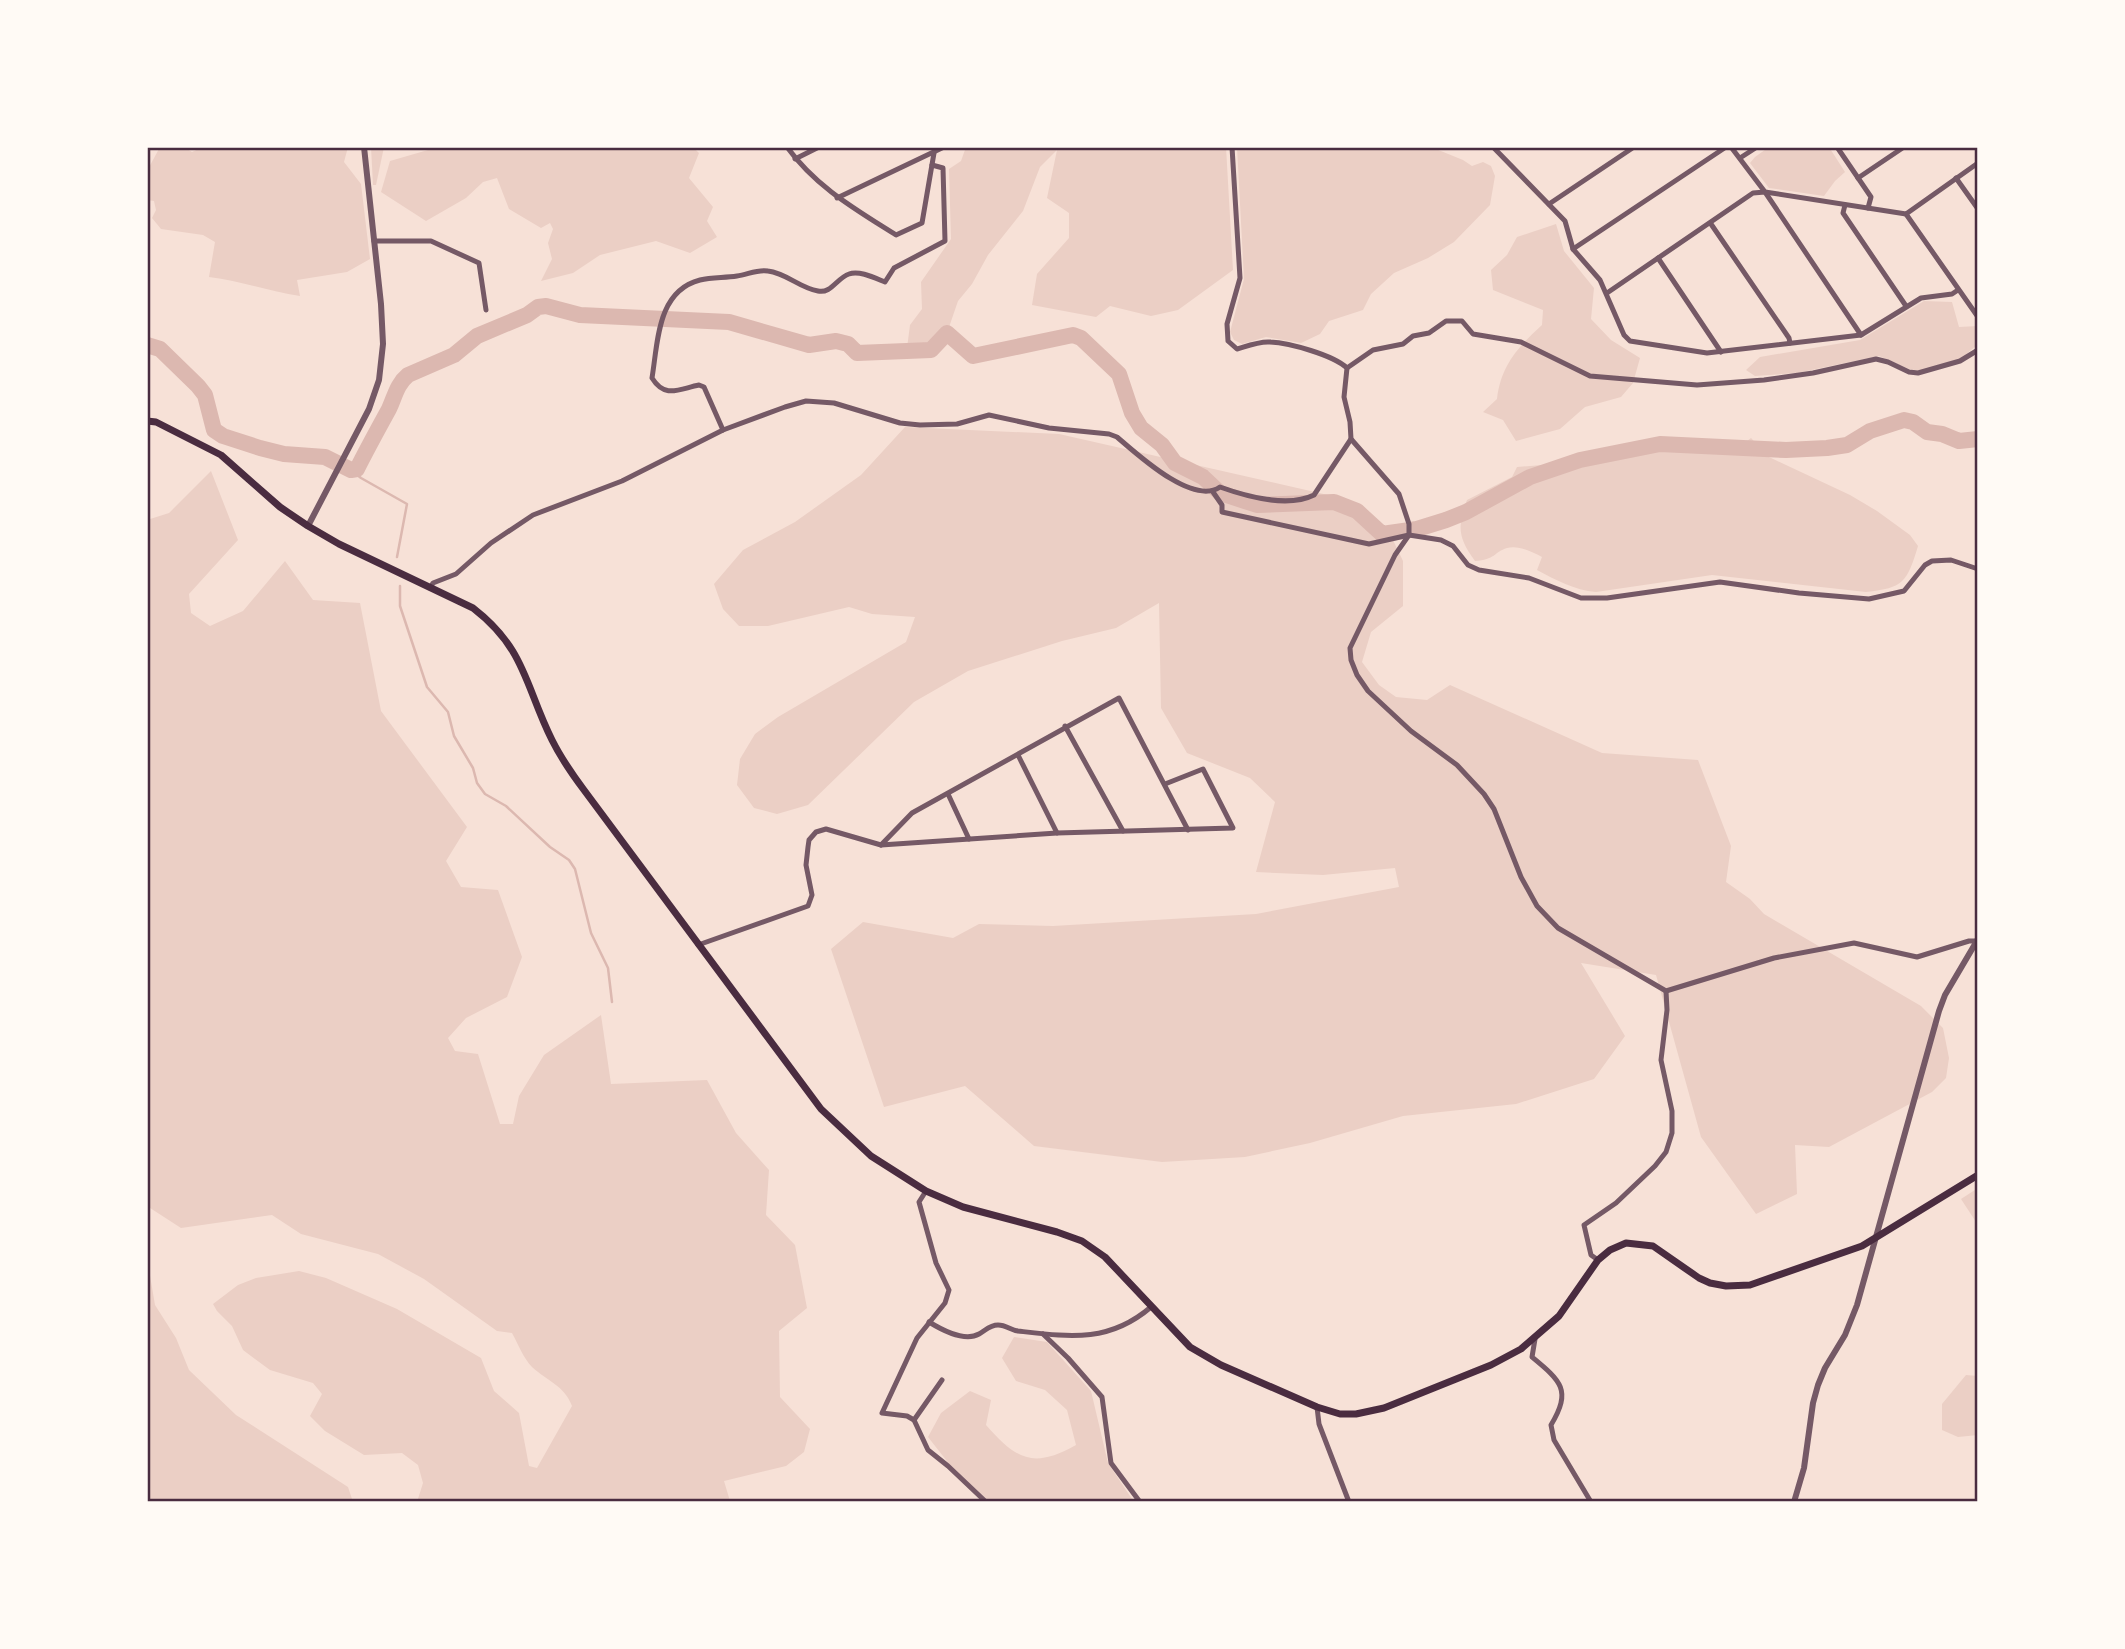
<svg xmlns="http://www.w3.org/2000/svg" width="2125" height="1649" viewBox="0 0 2125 1649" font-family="'Nunito Sans',sans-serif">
<rect width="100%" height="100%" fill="#f7e1d7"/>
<g fill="#ebcfc5">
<path d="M160,147H184L192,152L203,147H348L344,162L361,184L370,259L347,272L297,280L300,296C269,291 240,281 209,277L215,242L203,235L161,229L152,218L156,210L154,201L147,200V171Z"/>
<path d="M371,147H384L376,185H373Z"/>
<path d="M401,147H693L699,153L689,178L713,207L707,221L717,237L690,253L656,241L600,255L573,273L541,281L552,259L548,243L553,229L550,223L541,228L509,209L497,178L483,182L466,198L426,221L381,192L390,161L428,150H402Z"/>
<path d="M966,147H1226L1233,270L1178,310L1151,316L1110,306L1096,317L1032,305L1037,274L1069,238V213L1047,198L1057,150L1040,167L1023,211L988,255L972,284L958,301L947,333L929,348H907L910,325L922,309L921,282L951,239L949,169L961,161Z"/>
<path d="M1237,147H1431L1463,160L1472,166L1483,162L1491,166L1495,176L1490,205L1454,242L1428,258L1394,273L1371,294L1363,310L1329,321L1320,334L1301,343L1266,337L1242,344L1234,340L1230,332L1244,279Z"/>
<path d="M1769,147H1829L1845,172L1835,181L1824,196L1769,188L1750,163L1755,157Z"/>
<path d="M1556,224L1564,251L1594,288L1591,319L1611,340L1640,358L1633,383L1621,397L1585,407L1560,429L1516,441L1503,420L1483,412L1497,399C1501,365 1518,347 1542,325L1543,310L1493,290L1491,270L1507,255L1517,237Z"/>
<path d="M1924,301L1952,302L1959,327L1978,326V344L1962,358L1920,371L1909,369L1879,356L1797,373L1755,376L1746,370L1760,357L1860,340Z"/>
<path d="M905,427L1059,434L1328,495L1367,512L1392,538L1403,561V606L1371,632L1362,662L1379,685L1396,697L1427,700L1450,685L1602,753L1698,760L1731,846L1726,882L1750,899L1764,914L1921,1006L1943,1028L1949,1058L1946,1078L1932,1092L1829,1147L1795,1145L1797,1194L1756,1214L1701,1137L1656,975L1581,963L1625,1036L1594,1079L1516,1104L1403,1116L1310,1143L1245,1157L1162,1162L1034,1146L965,1086L884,1107L831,949L863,922L953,938L979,924L1053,926L1256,914L1399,887L1395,868L1323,875L1256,872L1275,802L1250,778L1187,753L1161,708L1159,603L1116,628L1062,641L968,671L914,702L808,805L777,814L754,808L737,785L740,759L755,734L778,717L906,642L915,617L872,614L849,607L768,626H739L723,609L714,584L743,550L795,522L861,475Z"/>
<path d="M1679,437L1733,452L1751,438L1769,457L1850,495L1877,511L1910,535L1918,546C1907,582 1904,588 1866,592L1712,575L1596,592C1574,590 1556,580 1537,570L1542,557C1532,552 1519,545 1507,548C1494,552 1495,560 1475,561C1458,538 1457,527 1467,500L1512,477L1517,467L1579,462Z"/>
<path d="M211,471L238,540L189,594L191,613L210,626L243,611L285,561L313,600L360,603L381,711L467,827L446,861L461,887L498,890L522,957L507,997L466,1018L448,1038L455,1051L478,1054L500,1124H513L519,1096L544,1055L601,1015L611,1084L707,1080L736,1133L769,1170L766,1215L795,1245L807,1308L779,1331L780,1397L810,1429L804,1452L786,1466L724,1481L730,1501L728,1502H417L423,1483L418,1465L402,1453L364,1455L325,1431L310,1416L322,1394L313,1383L270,1370L243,1350L232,1326L217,1311L213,1304L238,1285L256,1278L299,1271L326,1278L397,1309L481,1358L494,1391L519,1413L529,1466L537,1468L572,1406C564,1385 547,1381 532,1367C524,1359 518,1344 512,1333L497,1331L424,1279L378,1254L301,1234L272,1215L181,1228L147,1206V520L169,513Z"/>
<path d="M1978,1188V1225L1961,1199Z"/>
<path d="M147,1258L155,1305L176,1338L189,1370L236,1415L348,1487L353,1502H147Z"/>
<path d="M1014,1337L1047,1342L1091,1391L1108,1463L1134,1502H989L950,1465L928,1437L941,1413L970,1391L991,1400L986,1425C1017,1460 1033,1469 1076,1445L1067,1410L1045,1390L1016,1381L1002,1358Z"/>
<path d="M1966,1375L1978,1376V1435L1958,1437L1942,1430V1404Z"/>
</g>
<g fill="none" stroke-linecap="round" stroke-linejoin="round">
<g stroke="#dcb8b0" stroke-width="2.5">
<path d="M351,470L361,478L407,504L397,557"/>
<path d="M400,586V606L427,687L448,712L454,736L473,768L477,783L485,794L506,806L550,847L569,860L575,869L591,933L608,968L612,1002"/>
</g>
<path stroke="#dcb8b0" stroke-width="16" d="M147,345L160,349L198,386L205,395L214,430L223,436L260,448L284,454L325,457L351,470L357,469C367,449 378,429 389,409C395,396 397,384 408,375L454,355L477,336L527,315L538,307L546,306L580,315L729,322L809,345L836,341L848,344L857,353L931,350L947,333L973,356L1073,335L1081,338L1119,374L1132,413L1141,428L1162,445L1175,463L1203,477L1220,493L1257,505L1334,502L1357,511L1382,534L1417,529L1446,520L1466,512L1530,477L1580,460L1660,444L1786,450L1827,448L1847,445L1870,431L1904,420L1913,422L1927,432L1942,434L1959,441L1978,439"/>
<g stroke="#755966" stroke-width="5">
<path d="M787,147C816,187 855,209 896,235L922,223L934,153"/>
<path d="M1232,147L1240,278L1227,324L1228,341L1237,349C1247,346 1260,341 1270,342C1290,343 1333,355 1347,368L1344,397L1350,422L1351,439L1399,494L1409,524V535L1395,555L1350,648L1351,660L1357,675L1368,691L1411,731L1457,765L1484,794L1494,809L1521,877L1537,906L1558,928L1666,991L1774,958L1854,943L1917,957L1969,941H1976"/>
<path d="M1493,147L1565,221L1573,249L1600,280L1624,335L1630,341L1707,353L1861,335L1921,298L1952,294L1958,290"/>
<path d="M1731,147L1765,192L1906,214L1978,163"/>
<path d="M1837,147L1871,197L1868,208"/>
<path d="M1740,158L1757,147"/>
<path d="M795,159L819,147"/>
<path d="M1858,178L1904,147"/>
<path d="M1956,178L1978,209"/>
<path d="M837,198L944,147"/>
<path d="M1549,204L1634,147"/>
<path d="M1845,205L1843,213L1906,306"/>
<path d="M1906,214L1978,317"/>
<path d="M1711,224L1789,338L1790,343"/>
<path d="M374,241H431L479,263L486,310"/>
<path d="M1573,249L1726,147"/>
<path d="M1658,258L1721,352"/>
<path d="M1607,293L1753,193L1765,192L1861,335"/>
<path d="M1347,368L1373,350L1403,344L1413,336L1429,333L1446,321H1462L1473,334L1521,342L1590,376L1697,385L1764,380L1813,373L1876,359L1888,362L1909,372L1918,373L1960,361L1978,350"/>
<path d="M723,430L704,387L699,385C679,389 665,399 652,378C658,342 657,291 700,280C712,277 724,278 737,276C747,275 757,269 768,271C786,273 800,288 818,291C831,294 837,278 849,274C859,270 875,278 885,282L894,268L945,241L943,168L932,165"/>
<path d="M1213,492L1222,505V512L1369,544L1409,535L1441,540L1453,546L1468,565L1479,570L1529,578L1581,598H1607L1720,582L1799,593L1869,599L1904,591L1925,565L1932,561L1951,560L1978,569"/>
<path d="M430,588L433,583L456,574L491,543L533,515L622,481L723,430L785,407L806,401L834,403L900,423L920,425L957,424L989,415L1049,428L1109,434L1117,437C1138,455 1193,506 1220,487C1245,496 1288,508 1314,495L1351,439"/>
<path d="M1065,726L1123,831"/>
<path d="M1018,755L1057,833"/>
<path d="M948,794L969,839"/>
<path d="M881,845L912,813L1119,698L1188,830"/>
<path d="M698,945L808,906L812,895L806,865L808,847L809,840L816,832L826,829L881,845L1057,833L1233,828L1203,769L1165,784"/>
<path d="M926,1191L919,1202L936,1263L949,1290L945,1303L917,1338L882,1413L907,1416L914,1420L928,1450L948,1466L986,1502"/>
<path d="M1598,1260L1591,1255L1584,1225L1616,1203L1655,1166L1666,1152L1672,1133V1111L1661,1060L1667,1010L1666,991"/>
<path d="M929,1322C942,1330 965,1342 979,1334C986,1330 990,1325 998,1325C1006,1325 1011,1330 1018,1331C1070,1337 1109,1343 1151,1307"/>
<path d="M1043,1334L1068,1358L1102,1397L1111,1463L1140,1502"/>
<path d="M1535,1339L1532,1357C1561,1381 1572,1390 1551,1425L1554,1440L1591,1502"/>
<path d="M1317,1407L1319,1424L1349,1502"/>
<path d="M914,1420L942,1380"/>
</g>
<g stroke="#755966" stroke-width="6">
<path d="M308,526L369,409L379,380L383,344L381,304L364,147"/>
<path d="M1794,1502L1804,1468L1813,1403L1818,1385L1825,1368L1845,1335L1857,1305L1939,1011L1945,995L1978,939"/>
</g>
<path stroke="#4a2c40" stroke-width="7" d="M147,421L156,422L221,455L280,507L308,526L339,544L473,608C526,649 525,686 552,740C561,758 572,774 584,790L821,1109L871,1156L926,1191L963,1207L1057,1232L1082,1241L1105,1257L1190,1347L1221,1365L1317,1407L1340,1414H1356L1384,1408L1491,1365L1521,1349L1559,1316L1598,1260L1610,1250L1626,1243L1653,1246L1699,1278L1710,1283L1726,1286L1750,1285L1862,1246L1978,1175"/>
</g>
<rect width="2125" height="1649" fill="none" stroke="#fffaf5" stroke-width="298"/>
<rect x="149" y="149" width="1827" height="1351" fill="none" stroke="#4a2c40" stroke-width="2.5"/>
</svg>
